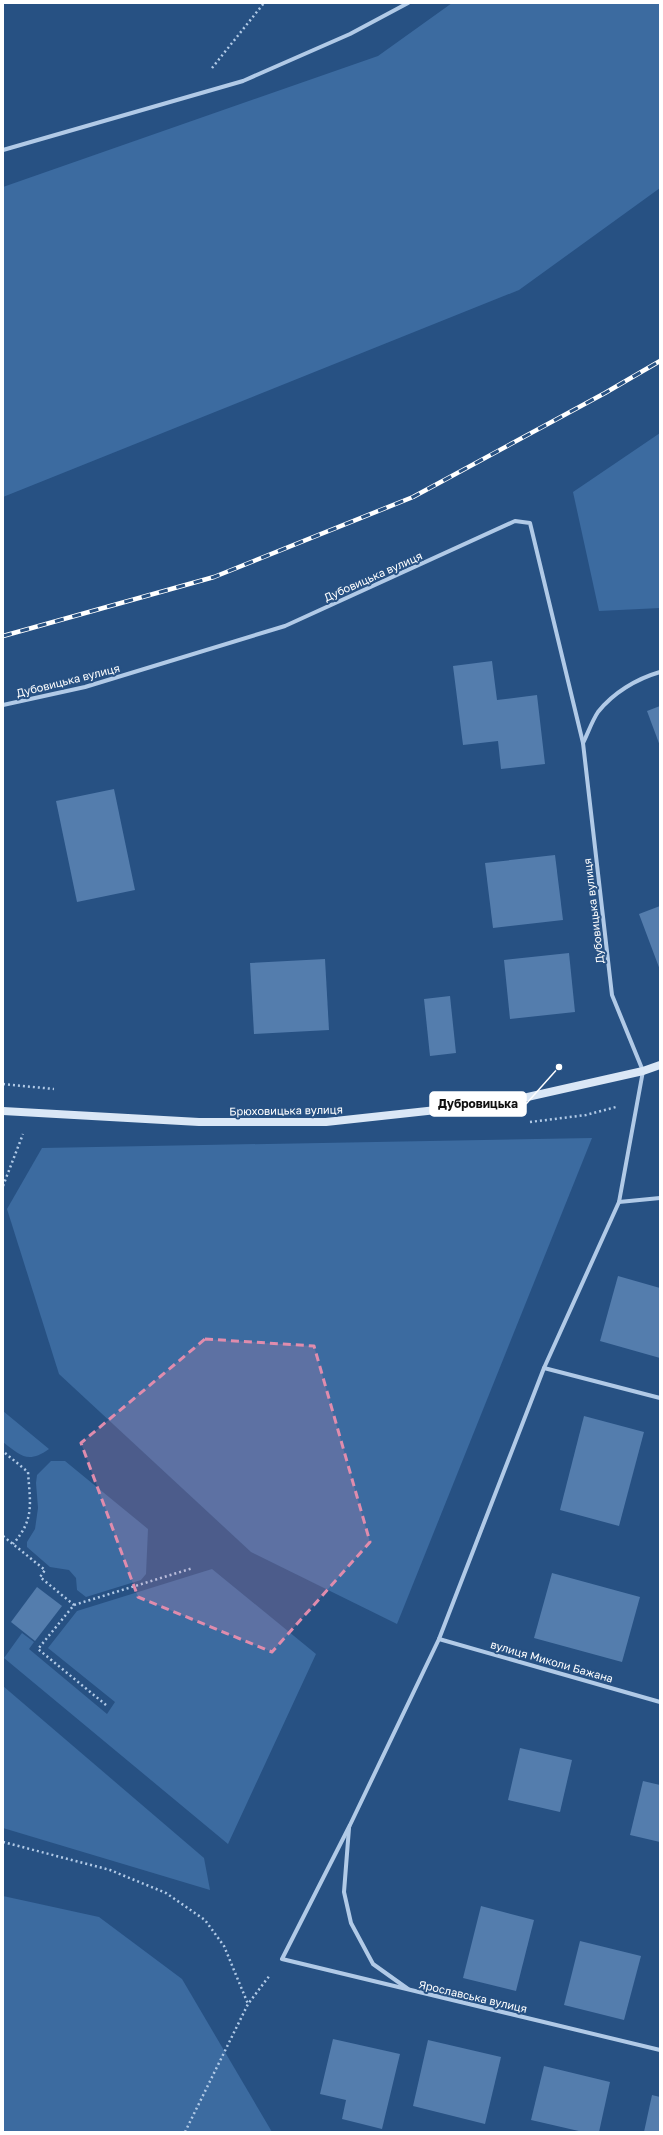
<svg xmlns="http://www.w3.org/2000/svg" width="663" height="2135" viewBox="0 0 663 2135" font-family="'Golos Text',sans-serif">
<rect width="100%" height="100%" fill="#275183"/>
<g fill="#3c6ba0">
<path d="M452,3H660V188L519,290L3,497V187L378,56Z"/>
<path d="M660,433V608L599,611L573,492Z"/>
<path d="M592,1138L397,1624L251,1552L59,1374L7,1209L42,1148Z"/>
<path d="M3,1411L49,1449C28,1464 21,1456 3,1442Z"/>
<path d="M51,1461H65L148,1529L146,1574L141,1580L86,1597L77,1590L76,1578L69,1570L50,1567L27,1547V1542L35,1529L38,1508L36,1483L37,1475Z"/>
<path d="M212,1569L316,1654L228,1844L4,1658L22,1633L34,1642L29,1649L107,1714L115,1702L48,1648L77,1611Z"/>
<path d="M3,1686L204,1858L210,1890L3,1828Z"/>
<path d="M3,1896L99,1917L182,1979L272,2132H3Z"/>
</g>
<g fill="#547dad">
<path d="M492,661L497,700L537,695L545,764L501,769L498,741L463,745L453,666Z"/>
<path d="M660,706V746L647,711Z"/>
<path d="M114,789L135,890L77,902L56,801Z"/>
<path d="M555,855L563,920L493,928L485,863Z"/>
<path d="M660,906V970L639,914Z"/>
<path d="M569,953L575,1012L510,1019L504,960Z"/>
<path d="M325,959L329,1030L254,1034L250,963Z"/>
<path d="M450,996L456,1053L430,1056L424,999Z"/>
<path d="M618,1276L660,1288V1358L600,1341Z"/>
<path d="M584,1416L644,1432L619,1526L560,1510Z"/>
<path d="M552,1573L640,1597L622,1662L534,1638Z"/>
<path d="M37,1587L62,1606L35,1641L11,1622Z"/>
<path d="M520,1748L572,1760L560,1812L508,1800Z"/>
<path d="M643,1781L660,1785V1842L630,1835Z"/>
<path d="M481,1906L534,1920L516,1991L463,1978Z"/>
<path d="M580,1941L641,1956L624,2020L564,2005Z"/>
<path d="M333,2039L400,2054L382,2129L342,2119L346,2100L320,2094Z"/>
<path d="M428,2040L501,2057L485,2124L413,2106Z"/>
<path d="M544,2066L610,2082L599,2132H583L531,2120Z"/>
<path d="M652,2095L660,2097V2132H644Z"/>
</g>
<g fill="none" stroke-linecap="round" stroke-linejoin="round">
<g stroke="#b1cae7" stroke-width="2.5" stroke-dasharray="2 3" stroke-linecap="butt">
<path d="M212,68L264,3"/>
<path d="M3,1084L54,1089"/>
<path d="M530,1122L586,1115L616,1107"/>
<path d="M3,1186L23,1134"/>
<path d="M5,1453L28,1472C30,1503 35,1519 13,1544"/>
<path d="M3,1536L45,1570L40,1577L74,1605"/>
<path d="M106,1705L38,1649L74,1605L193,1568"/>
<path d="M3,1842L110,1870L166,1893L205,1920L224,1946L248,2004"/>
<path d="M185,2132L248,2004L270,1975"/>
</g>
<g stroke="#b1cae7" stroke-width="4">
<path d="M3,150L243,81L350,34L408,3"/>
<path d="M3,705L85,687L285,626L515,521L530,523L583,743L612,995L643,1071L619,1202L544,1368L439,1639L350,1825L282,1959L660,2050"/>
<path d="M583,743C588,733 592,721 598,712C613,693 636,679 660,672"/>
<path d="M619,1202L660,1198"/>
<path d="M544,1368L660,1398"/>
<path d="M439,1639L660,1702"/>
<path d="M349,1828L344,1892L351,1923L373,1964L408,1989"/>
</g>
<path stroke="#dae7f6" stroke-width="8" d="M3,1111L199,1122H326L501,1103L643,1071L660,1065"/>
<g stroke="#fff" stroke-width="4.5">
<path id="rail" d="M3,636L214,577L413,497L605,393L660,361"/>
</g>
<use href="#rail" stroke="#275183" stroke-width="3" stroke-dasharray="9" stroke-linecap="butt"/>
</g>
<path fill="#e08cad" fill-opacity="0.2" stroke="#e08cad" stroke-width="3" stroke-dasharray="8 5" stroke-linejoin="round" d="M205,1339L314,1346L370,1542L272,1652L138,1597L81,1443Z"/>
<g text-anchor="middle" dominant-baseline="central" stroke-width="4" stroke-linejoin="round" paint-order="stroke">
<g font-size="11" fill="#fff" stroke="#275183">
<text transform="translate(373 576) rotate(-24)">Дубовицька вулиця</text>
<text transform="translate(68 680) rotate(-14)">Дубовицька вулиця</text>
<text transform="translate(593 911) rotate(-97)">Дубовицька вулиця</text>
<text transform="translate(286 1110) rotate(-1)">Брюховицька вулиця</text>
<text transform="translate(552 1661) rotate(16)">вулиця Миколи Бажана</text>
<text transform="translate(473 1996) rotate(13)">Ярославська вулиця</text>
</g>
</g>
<path fill="none" stroke="#fff" stroke-width="1.5" d="M559 1067L526 1104"/>
<circle fill="#fff" stroke="#275183" stroke-width="1.5" cx="559" cy="1067" r="4"/>
<rect fill="#fff" stroke="#fff" stroke-width="1.5" x="430" y="1092" width="96" height="24" rx="4"/>
<g font-size="12" text-anchor="middle" font-weight="bold" fill="#111">
<text x="478" y="1108">Дубровицька</text>
</g>
<rect width="663" height="2135" fill="none" stroke="#ffffff" stroke-width="8"/>
</svg>
